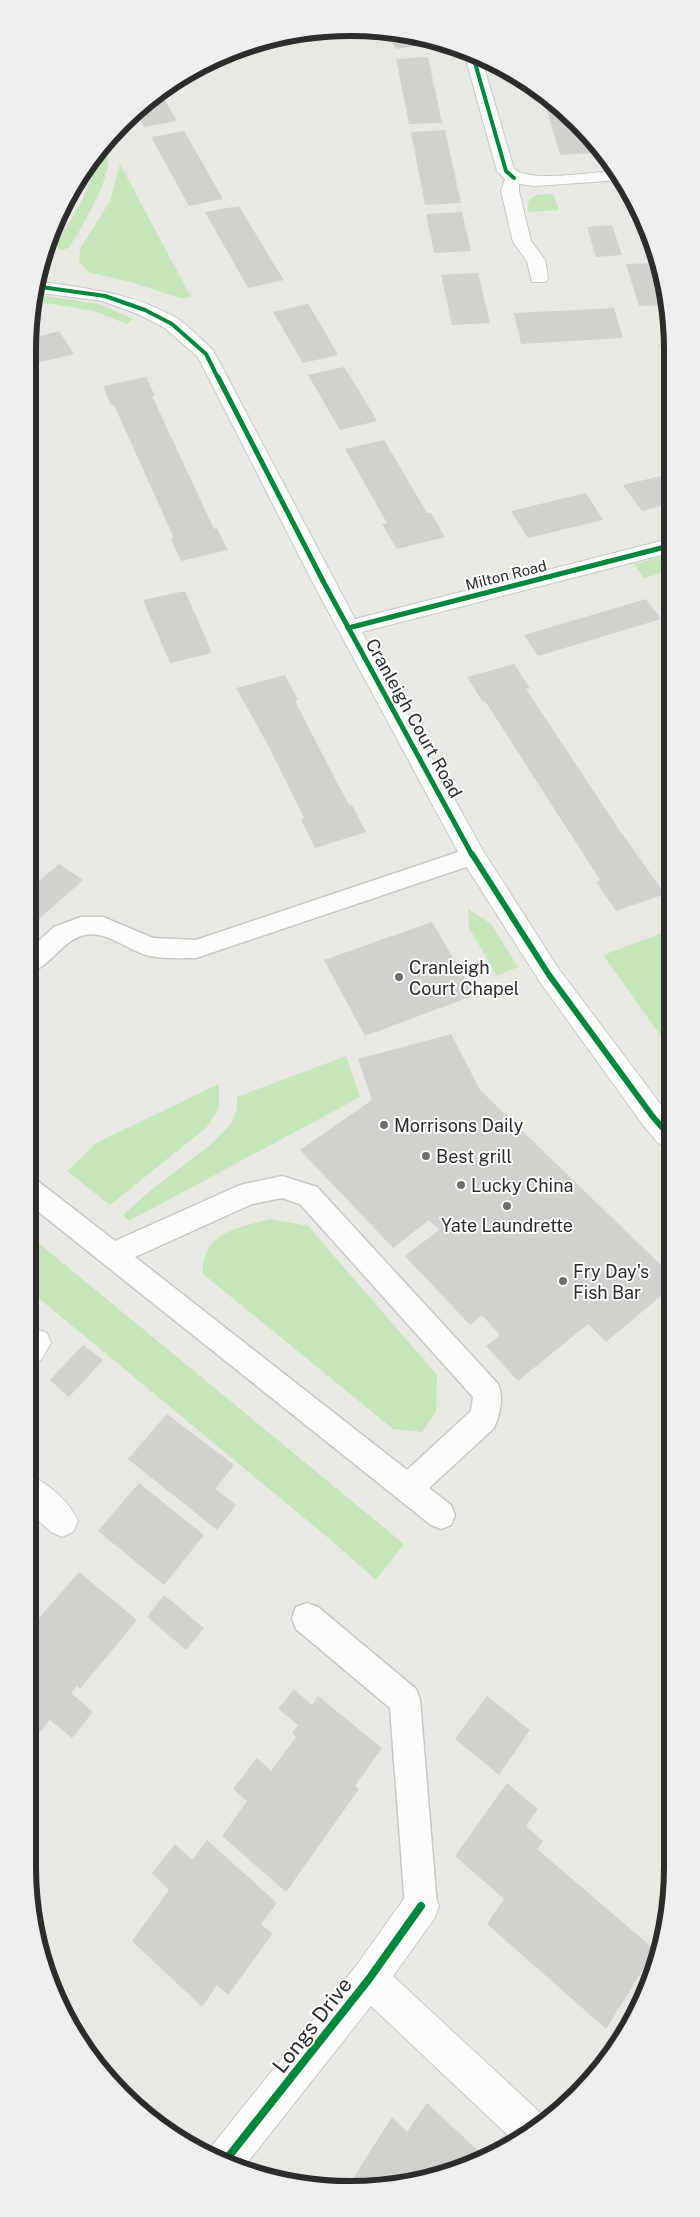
<svg xmlns="http://www.w3.org/2000/svg" width="700" height="2217" viewBox="0 0 700 2217" font-family="'Public Sans',sans-serif">
<rect width="100%" height="100%" fill="#eae8e2"/>
<g fill="#c5e6bb">
<path d="M107,146C116,174 83,224 69,248L60,250L56,245L82,201L94,172L96,157Z"/>
<path d="M120,164L191,297L183,299L134,283L88,272L79,261L80,249L110,201Z"/>
<path d="M553,194L559,210L527,212L529,200L536,195Z"/>
<path d="M34,294L99,304L133,319L127,324L94,311L34,301Z"/>
<path d="M669,555V571L644,578L634,564Z"/>
<path d="M468,909L491,924L518,967L497,976L469,928Z"/>
<path d="M668,931V1046L603,955Z"/>
<path d="M346,1056L360,1097L129,1221L123,1215L150,1191L210,1145L230,1125L237,1109V1097Z"/>
<path d="M219,1084V1108L207,1127L110,1205L67,1171L98,1142Z"/>
<path d="M270,1219L308,1226L437,1375L436,1412L422,1432L393,1429L203,1274C201,1232 238,1228 270,1219Z"/>
<path d="M30,1236L404,1544L376,1580L332,1541L30,1291Z"/>
</g>
<g fill="#d3d1cd">
<path d="M386,34H413L422,37L427,44L396,49Z"/>
<path d="M428,57L442,123L409,124L396,59Z"/>
<path d="M160,92L177,121L144,127L137,115Z"/>
<path d="M543,97L589,134L594,153L560,155Z"/>
<path d="M445,130L461,203L425,205L411,132Z"/>
<path d="M184,131L203,164L223,199L189,206L151,137Z"/>
<path d="M239,206L272,261L284,280L248,288L205,212Z"/>
<path d="M632,208L639,207L645,228H640Z"/>
<path d="M462,212L471,251L434,253L426,214Z"/>
<path d="M612,225L622,255L596,257L587,227Z"/>
<path d="M656,263L669,305L639,306L626,264Z"/>
<path d="M478,273L490,323L452,325L441,275Z"/>
<path d="M308,304L322,327L338,355L303,363L273,312Z"/>
<path d="M614,308L623,338L521,344L514,313Z"/>
<path d="M59,331L74,354L33,364L34,338Z"/>
<path d="M344,367L361,394L377,421L340,430L308,375Z"/>
<path d="M146,377L155,396H152L214,529L217,528L228,550L181,561L171,539L174,538L114,405H111L103,386Z"/>
<path d="M384,440L427,513H431L445,537L397,549L382,524L387,523L345,449Z"/>
<path d="M669,474V504L642,511L623,485Z"/>
<path d="M586,493L603,520L528,538L511,511Z"/>
<path d="M185,591L212,653L170,663L143,600Z"/>
<path d="M646,599L661,619L538,656L524,635Z"/>
<path d="M514,664L530,688L526,689L618,828L665,894L616,911L596,882L600,880L485,701L483,702L467,677Z"/>
<path d="M285,675L298,700L295,701L330,769L349,805H352L366,832L315,848L301,820L304,818L269,747L236,688Z"/>
<path d="M59,864L83,880L31,926V888Z"/>
<path d="M432,922L475,995L365,1036L324,960Z"/>
<path d="M451,1034L480,1090L668,1272V1290L606,1342L588,1324L518,1381L486,1346L500,1335L482,1315L470,1325L405,1256L439,1230L429,1220L393,1248L300,1150L372,1100L358,1059Z"/>
<path d="M83,1345L103,1360L69,1397L50,1380Z"/>
<path d="M167,1414L234,1465L215,1489L236,1505L217,1530L128,1459Z"/>
<path d="M139,1483L204,1535L164,1585L98,1531Z"/>
<path d="M79,1572L137,1620L80,1689L77,1686L71,1693L93,1712L72,1738L50,1720L28,1747V1631Z"/>
<path d="M164,1595L204,1628L186,1650L147,1617Z"/>
<path d="M294,1689L312,1705L318,1696L382,1748L355,1786L359,1789L286,1892L222,1836L247,1801L233,1789L257,1758L271,1771L296,1737L292,1733L298,1725L278,1709Z"/>
<path d="M487,1696L530,1730L499,1775L455,1739Z"/>
<path d="M507,1783L538,1809L526,1826L543,1841L537,1849L655,1950L606,2029L487,1924L504,1899L455,1856Z"/>
<path d="M207,1840L277,1903L261,1924L272,1934L250,1965L228,1995L217,1985L202,2007L132,1941L169,1890L152,1873L175,1844L192,1860Z"/>
<path d="M631,2012H632L620,2042L615,2038Z"/>
<path d="M427,2103L484,2156L433,2179L360,2183L354,2177L392,2117L407,2132Z"/>
</g>
<g fill="none" stroke-linecap="round" stroke-linejoin="round">
<g stroke="#c7c6c7" stroke-width="3">
<g id="lane">
<path d="M473,847L481,850L484,856L481,862L196,958C181,958 164,959 150,956C127,951 105,928 81,936C61,943 51,965 31,972V948L54,927L81,917H103L153,938L196,940Z"/>
<path d="M282,1176L317,1187L498,1384C504,1398 500,1414 494,1428L429,1488L451,1505L455,1515L451,1525L441,1529L431,1525L30,1205V1179L39,1182L115,1241L240,1185ZM282,1198L300,1204L473,1397L471,1411L407,1470L135,1257L252,1204Z"/>
<path d="M307,1603L318,1607L416,1689L420,1700L437,1906L433,1918L421,1922L409,1918L405,1906L390,1708L296,1629L292,1618L296,1607Z"/>
</g>
</g>
<g stroke="#c7c6c7" stroke-width="2">
<g id="street">
<path d="M466,54L482,60L514,169C530,183 593,172 615,171L621,180L535,186L519,184V191L531,241L545,260L548,278L546,282H532L527,261L513,242L501,191L505,179L497,171L465,56Z"/>
<path d="M79,178L86,183L82,189L74,190Z"/>
<path d="M36,281C85,288 135,293 178,319C190,327 202,340 213,350L355,619L669,539V553L362,632L482,849L558,968L668,1114V1146L658,1143L643,1125L540,982L464,863L313,583L198,357L165,328L138,314L102,301L34,292Z"/>
<path d="M36,1329L47,1333L51,1343L41,1360L30,1364V1331Z"/>
<path d="M29,1475C48,1483 70,1502 78,1521L73,1532L62,1537L51,1532L29,1512Z"/>
<path d="M421,1888L434,1893L439,1906L434,1919L393,1976L546,2118L529,2135L515,2142L371,2006L244,2167L208,2156L211,2147L356,1966L408,1893Z"/>
</g>
</g>
<use href="#lane" fill="#fcfcfb" fill-rule="evenodd"/>
<use href="#street" fill="#fcfcfb" fill-rule="evenodd"/>
<g stroke="#fff" stroke-width="5.5">
<g id="cycleway-far3">
<path d="M473,56L506,171L514,178"/>
<path d="M34,286L105,296L145,310L172,324L206,354L218,378"/>
</g>
</g>
<g stroke="#fff" stroke-width="8">
<g id="cycleway-far2">
<path d="M218,377L324,583L472,855"/>
<path d="M348,628L669,546"/>
</g>
</g>
<g stroke="#fff" stroke-width="9">
<path id="cycleway-far1" d="M472,854L549,975L653,1117L668,1134"/>
</g>
<g stroke="#fff" stroke-width="11">
<path id="cycleway" d="M225,2161L369,1979L421,1906"/>
</g>
<use href="#cycleway-far3" stroke="#00873e" stroke-width="4"/>
<use href="#cycleway-far2" stroke="#00873e" stroke-width="5"/>
<use href="#cycleway-far1" stroke="#00873e" stroke-width="6"/>
<use href="#cycleway" stroke="#00873e" stroke-width="8"/>
</g>
<g fill="#6e6e6c" stroke="#fff" stroke-width="2">
<circle cx="399" cy="977" r="5"/>
<circle cx="384" cy="1125" r="5"/>
<circle cx="426" cy="1156" r="5"/>
<circle cx="461" cy="1185" r="5"/>
<circle cx="507" cy="1206" r="5"/>
<circle cx="563" cy="1281" r="5"/>
</g>
<g text-anchor="middle" dominant-baseline="central" stroke-width="4" stroke-linejoin="round" paint-order="stroke">
<g font-size="15" fill="#2c2c2c" stroke="#fff">
<text transform="translate(506 575) rotate(-14)">Milton Road</text>
</g>
<g font-size="18" fill="#2c2c2c" stroke="#fff">
<text transform="translate(414 718) rotate(61)">Cranleigh Court Road</text>
</g>
<g font-size="18" fill="#2c2c2c" stroke="#fff" text-anchor="start">
<text x="409" y="967">Cranleigh<tspan x="409" dy="21">Court Chapel</tspan></text>
<text x="394" y="1125">Morrisons Daily</text>
<text x="436" y="1156">Best grill</text>
<text x="471" y="1185">Lucky China</text>
<text x="507" y="1225" text-anchor="middle">Yate Laundrette</text>
<text x="573" y="1271">Fry Day's<tspan x="573" dy="21">Fish Bar</tspan></text>
</g>
<g font-size="21" fill="#2c2c2c" stroke="#fff">
<text transform="translate(312 2025) rotate(-52)">Longs Drive</text>
</g>
</g>
<path d="M0 0H700V2217H0ZM350 36H350A314 314 0 0 1 664 350V1867A314 314 0 0 1 350 2181H350A314 314 0 0 1 36 1867V350A314 314 0 0 1 350 36Z" fill="#eee" fill-rule="evenodd"/>
<path fill="none" stroke="#2c2c2c" stroke-width="6" d="M350 36H350A314 314 0 0 1 664 350V1867A314 314 0 0 1 350 2181H350A314 314 0 0 1 36 1867V350A314 314 0 0 1 350 36Z"/>
</svg>
